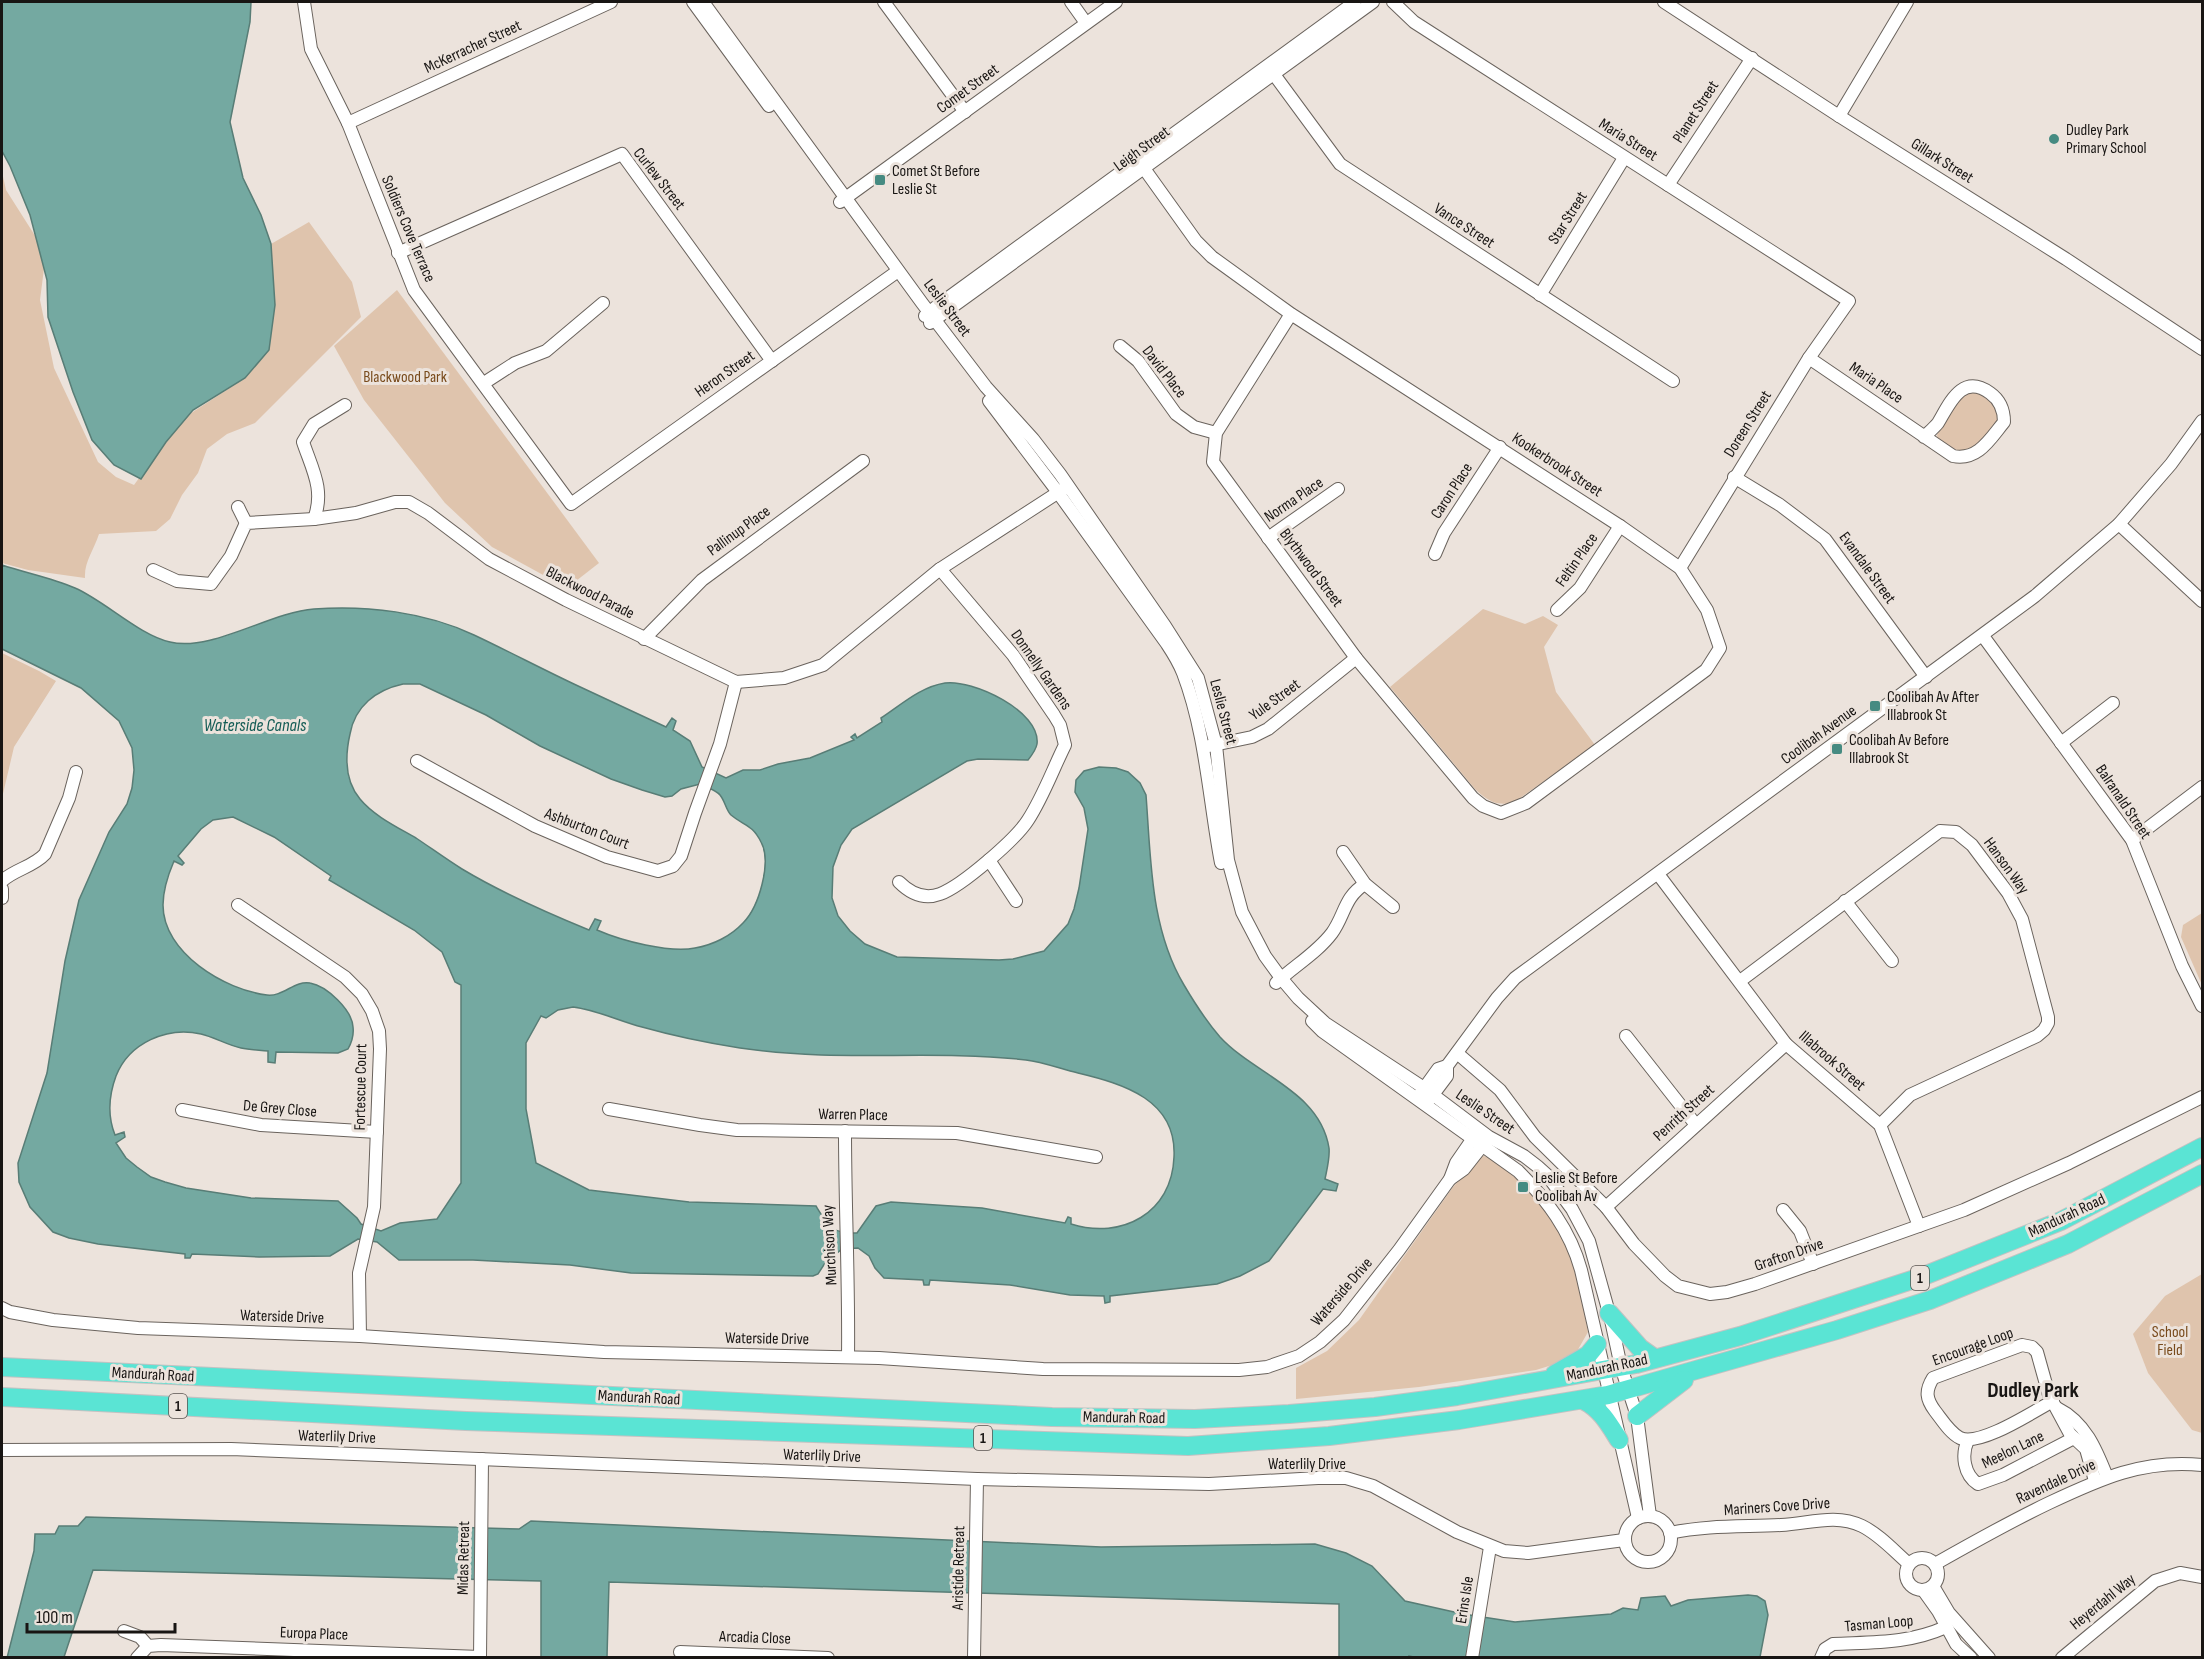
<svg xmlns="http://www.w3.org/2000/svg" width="2204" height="1659" viewBox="0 0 2204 1659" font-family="'Sofia Sans Condensed',sans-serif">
<rect width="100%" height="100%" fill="#ece3dc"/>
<g fill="#dfc4ad">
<path d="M2,172L6,190L46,253L40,300L54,368L98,462L116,477L134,485L182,419L245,378L261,359L274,294L271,244L309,222L352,282L361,317L255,423L227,434L207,449L198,473L182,495L170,519L156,531L99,534C94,550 84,562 85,578L28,570L2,563Z"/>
<path d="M397,290L599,563L567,588L492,547L445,503L364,400L334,346Z"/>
<path d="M1968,392C1985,393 1990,399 2000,414L1997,423L1974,448C1961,456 1950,447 1938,440L1937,435C1945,422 1953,399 1968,392Z"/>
<path d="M1483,609L1525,624L1543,616L1558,625L1544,647L1556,692L1595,745L1513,803C1496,806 1488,801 1475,789L1390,687Z"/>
<path d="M2,653L39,671L56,681L14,747L2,798Z"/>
<path d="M2202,913V985L2181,937L2183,925Z"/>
<path d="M1481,1155L1492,1159L1538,1196L1565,1237L1576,1272L1588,1332L1576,1353L1565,1361L1536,1370L1419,1387L1296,1399V1368L1327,1351L1359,1320L1453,1187Z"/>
<path d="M2202,1274V1433L2192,1430L2148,1373L2133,1334L2165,1296Z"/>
</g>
<g fill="#74a9a1" stroke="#587d76" stroke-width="1.5" fill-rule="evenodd">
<path d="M2,2H251L250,22L230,122L243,178L261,215L271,244L275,305L269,350L245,378L193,410L166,442L141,479L114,465L92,440L73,392L48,317L47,280L30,215L10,166L2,151Z"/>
<path d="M2,565C26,573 52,578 75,588C105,601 139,635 170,642C212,652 270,612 314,609C366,605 426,612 474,635C508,651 542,669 576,685C606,699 636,713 666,727L672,718L676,721L673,730L690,741L702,767L726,778L743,770H760L778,764L810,758L854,740L851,737L855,734L857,738L882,722L881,718C901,705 920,687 945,683C972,679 1041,711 1037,744C1036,750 1032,755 1028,760L978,759L967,761L852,829L841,845L833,867L832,898L838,916L850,931L865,944L897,957L999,960L1013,959L1044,951L1068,924L1074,909L1079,888L1088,829L1084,808L1075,792L1076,780L1084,771L1099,767L1116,768L1128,772L1140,783L1146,795C1151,859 1150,928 1184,985C1194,1002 1207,1022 1220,1037C1255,1075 1320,1091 1329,1148C1330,1158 1327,1169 1325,1179L1338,1184L1336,1191L1323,1189L1269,1261L1240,1276L1217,1284L1110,1296V1302L1105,1303L1104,1296L1070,1295L1010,1285L930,1280L929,1285H924L923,1280L884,1278L875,1268L869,1256L858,1248L842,1249L825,1263L818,1274L813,1276L631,1273L570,1265L473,1260H399L377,1242L358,1239L330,1256L259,1257L192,1254L190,1258H185V1254L98,1244L69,1238L53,1232L30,1207L19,1182L18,1163L47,1073L65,961L79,900L109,832L127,804L132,788L134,770L132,748L119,721L81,688L2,649ZM403,684H420L486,715L540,746L611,779L642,790L665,797L672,796L681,789L700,784C706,787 716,790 720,795C725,801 726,810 731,815C744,826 752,824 761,842C772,862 759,907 743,923C731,936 713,945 695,948C669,953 622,941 597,930L601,921L595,919L589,930C545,912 502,893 462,869C446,859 431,848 416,838C397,827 374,816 360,799C344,780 345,756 350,734C355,706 376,690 403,684ZM233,817L274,837L331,876L329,880L414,930L442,952L455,982L461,985V1183L437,1219L400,1223L381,1231L361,1224L357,1218L338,1201L251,1198L186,1188L165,1182L151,1177L137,1167L126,1158L116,1143L125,1137L124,1132L115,1135C107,1115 109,1095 116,1076C129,1043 167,1026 201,1034C214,1037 227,1045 241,1048C250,1050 259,1050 268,1051V1062L275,1063L276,1052L338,1053L348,1049C352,1042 354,1035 353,1027C352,1010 327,986 310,983C295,980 283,997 267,995C225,990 163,953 163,905C163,890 168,875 174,861L182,865L184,863L178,856L201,829L213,820ZM573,1007C597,1010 619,1021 642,1027C674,1036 708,1043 740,1048C767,1052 794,1054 821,1055C889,1057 958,1052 1026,1060C1043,1062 1061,1069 1078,1073C1124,1084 1177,1100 1174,1157C1172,1213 1122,1240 1071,1224V1218L1068,1217L1065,1223L982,1208L891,1202L876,1206L857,1233C832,1234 828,1226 816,1206L689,1202L589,1190L536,1163L526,1109V1043L541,1016L546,1018L558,1010Z"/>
<path d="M86,1517L519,1529L531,1521L1101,1547L1315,1544L1346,1553L1372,1566L1405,1601L1463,1614L1515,1622L1611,1614L1623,1608L1638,1610L1641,1598L1665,1596L1671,1606L1688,1600L1748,1595L1757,1596L1765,1601L1768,1615L1760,1657L1418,1658L1409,1656V1658H1339V1604L609,1582L607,1657L541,1658V1581L93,1570L64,1657L7,1658L34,1551L35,1534H55L59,1526H78Z"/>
</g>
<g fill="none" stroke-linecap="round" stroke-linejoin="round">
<g stroke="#6a635d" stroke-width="14">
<g id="minor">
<path d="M304,2L311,49L348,123L414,290L571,504L898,271"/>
<path d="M693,2L769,106"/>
<path d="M703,2L922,303L986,387L1033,439L1060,474L1165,626L1198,678L1216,745L1228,860L1242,912L1265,956L1281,978L1298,998L1325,1023L1424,1088L1489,1137L1524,1156L1537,1166L1547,1175L1572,1209L1589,1241L1611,1320L1621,1367L1637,1416L1650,1516"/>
<path d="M884,2L965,112"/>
<path d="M1071,2L1086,23"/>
<path d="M1393,2L1414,22L1849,301L1809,358L1680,568"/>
<path d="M1664,2L1839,116L2066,259L2202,349"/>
<path d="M1270,69L1340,164L1673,381"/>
<path d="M1839,116L1907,2"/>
<path d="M348,123L611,2"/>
<path d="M1138,160L1196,241L1212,257L1291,314L1620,526L1680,568L1707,610L1720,648L1706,670L1526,803L1501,813L1483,806L1473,798L1356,658L1213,462L1216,433L1291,314"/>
<path d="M1668,185L1752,58"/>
<path d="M840,202L1116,2"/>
<path d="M398,253L622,154L772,361"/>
<path d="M1540,295L1624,158"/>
<path d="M925,316L941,303L1355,2"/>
<path d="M930,323L1373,2"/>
<path d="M1120,346L1138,361L1176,414L1194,427L1216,433"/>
<path d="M1809,358L1953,456C1978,461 1990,439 2004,422C2004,410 2000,400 1990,393C1962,373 1950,403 1938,423C1934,428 1929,432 1924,437"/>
<path d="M484,383L515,363L546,351L603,303"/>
<path d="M989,401L1054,487L1167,644C1173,653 1179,663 1183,673C1206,733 1209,800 1221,863"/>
<path d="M1734,477L1780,505L1825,539L1926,677"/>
<path d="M238,507L246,523"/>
<path d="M314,519C325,490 312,469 303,442L314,424L345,405"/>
<path d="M2119,524L2202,601"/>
<path d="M1268,538L1338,489"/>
<path d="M1435,554L1444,533L1500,447"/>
<path d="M153,570L177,581L211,584L231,556L246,523L314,519L356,513L395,502H409L428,513L489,559L566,600L736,682L784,678L823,665L940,569L1065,488"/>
<path d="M1557,610L1580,588L1620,526"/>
<path d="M1983,636L2132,840L2182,966L2202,1006"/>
<path d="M644,639L702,580L863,461"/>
<path d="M2061,743L2113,703"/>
<path d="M1209,746L1252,737L1268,729L1356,658"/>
<path d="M417,761L535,826L607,857L658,871L673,866L681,856L695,813L720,744L736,682"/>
<path d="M2132,840L2202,787"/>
<path d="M1343,852L1365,884L1393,907"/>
<path d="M989,860L1016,901"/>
<path d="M1658,874L1786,1044L1880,1125L1919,1226"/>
<path d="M2,881C15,869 33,867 45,854L69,798L76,772"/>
<path d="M899,882C910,893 924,900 940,894C962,886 1016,839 1028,820C1043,797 1053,769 1065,745L1060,725L1054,715L1013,655L940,569"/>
<path d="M2,889V898"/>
<path d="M1845,901L1892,961"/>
<path d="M238,905L345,977L362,994L372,1011L379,1031L380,1049L374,1207L359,1273L360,1336"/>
<path d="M1740,981L1940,831L1956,832L1972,845L2008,893L2022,919L2048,1017V1023L2044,1030L2037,1036L1910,1095L1880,1125"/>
<path d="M1276,983C1294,966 1317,953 1332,933C1345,915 1344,897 1365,884"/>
<path d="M1312,1021L1322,1031L1518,1171C1547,1200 1570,1230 1581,1270L1638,1518"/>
<path d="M1626,1036L1696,1125"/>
<path d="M1457,1053L1500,1090L1535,1137L1606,1207L1634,1244L1665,1276L1678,1286L1710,1294L1727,1292L1755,1284L1964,1210L2069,1163L2202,1097"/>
<path d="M1420,1094L1438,1069L1447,1066"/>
<path d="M1429,1100L1447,1076V1066L1497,998L1515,978L2035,596L2119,524L2171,464L2202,421"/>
<path d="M609,1109L700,1125L737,1130L957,1133L1096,1157"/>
<path d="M182,1110L261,1125L377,1132"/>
<path d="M845,1131C845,1207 849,1282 848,1357"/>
<path d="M1450,1179L1464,1169L1486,1141"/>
<path d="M1606,1207L1786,1044"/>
<path d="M1783,1210L1800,1231L1813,1264"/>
<path d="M2,1308L10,1312L53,1320L138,1328L360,1336L604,1352L879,1358L1043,1369L1239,1370L1267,1367L1299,1356L1320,1342L1344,1320L1399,1250L1450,1179L1456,1163L1476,1134"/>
<path d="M2053,1401C2034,1411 1980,1447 1960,1438C1950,1433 1942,1420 1935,1411C1926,1399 1925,1391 1933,1378L2022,1345L2032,1347L2037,1352L2049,1395L2070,1434L2086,1449L2095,1481"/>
<path d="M2057,1408C2085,1422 2096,1449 2107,1477"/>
<path d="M1968,1440C1961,1455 1964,1475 1978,1484L2003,1475L2074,1438"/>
<path d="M2,1450L231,1449L977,1479L1209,1484L1318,1478H1346L1373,1486L1457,1532L1504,1551L1528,1553L1624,1540"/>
<circle cx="1648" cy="1539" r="23"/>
<path d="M1670,1533C1707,1525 1743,1527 1781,1525C1808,1524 1835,1513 1862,1526C1880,1535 1894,1551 1909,1564"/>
<circle cx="1922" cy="1574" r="16"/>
<path d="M1935,1564C1972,1543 2009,1522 2049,1503C2100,1479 2143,1459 2202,1465"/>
<path d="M1933,1586L1949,1613L1989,1658"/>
<path d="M1923,1590L1938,1611L1956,1644L1971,1658"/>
<path d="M124,1631L140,1637L148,1646"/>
<path d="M680,1652L828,1658"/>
<path d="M137,1658L148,1646L161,1645L480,1657"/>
<path d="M480,1658L482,1459"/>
<path d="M974,1658L977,1479"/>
<path d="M1472,1658L1490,1547"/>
<path d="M1821,1658L1825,1649L1833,1644C1873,1642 1908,1644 1946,1627"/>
<path d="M2062,1658L2155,1581L2180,1573L2202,1577"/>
</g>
</g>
<g stroke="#c3c2c2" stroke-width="20">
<g id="highway">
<path d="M1609,1313L1640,1348L1654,1358"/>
<path d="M2,1367L1052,1417L1195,1419L1289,1414L1375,1407L1457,1396L1636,1364L1740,1336L1921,1277L2061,1221L2202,1147"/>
<path d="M1555,1374L1588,1355L1597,1344"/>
<path d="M2,1397L466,1421L1188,1446L1329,1436L1459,1420L1608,1395L1837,1330L1930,1300L2068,1244L2202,1174"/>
<path d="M1583,1400C1601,1409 1609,1424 1619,1440"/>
<path d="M1637,1416L1684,1380"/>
</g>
</g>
<use href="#minor" stroke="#fff" stroke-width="12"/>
<use href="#highway" stroke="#5ae4d4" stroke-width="18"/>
</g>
<g fill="#468b82" stroke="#ece3dc" stroke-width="2">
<circle cx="2054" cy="139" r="6"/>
<rect x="874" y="174" width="12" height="12" rx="3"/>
<rect x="1869" y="700" width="12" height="12" rx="3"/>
<rect x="1831" y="743" width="12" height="12" rx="3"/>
<rect x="1517" y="1181" width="12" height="12" rx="3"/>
</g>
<g text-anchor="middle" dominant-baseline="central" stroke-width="6" stroke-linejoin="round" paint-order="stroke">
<g fill="#ece3dc" stroke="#58534f" stroke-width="1.5">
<rect x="1911" y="1266" width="18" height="24" rx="4.5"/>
<rect x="169" y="1394" width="18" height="24" rx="4.5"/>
<rect x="974" y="1426" width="18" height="24" rx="4.5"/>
</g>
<g font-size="15" font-weight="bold" fill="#181513">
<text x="1920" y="1278">1</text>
<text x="178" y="1406">1</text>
<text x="983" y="1438">1</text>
</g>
<g font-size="16" fill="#181513" stroke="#ece3dc">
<text transform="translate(473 47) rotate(-25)">McKerracher Street</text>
<text transform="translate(968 89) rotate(-36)">Comet Street</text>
<text transform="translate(1696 112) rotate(-57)">Planet Street</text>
<text transform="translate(1628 140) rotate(32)">Maria Street</text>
<text transform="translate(1142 149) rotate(-36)">Leigh Street</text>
<text transform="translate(1942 161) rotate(32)">Gillark Street</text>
<text transform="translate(659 179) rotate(52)">Curlew Street</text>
<text transform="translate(1568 218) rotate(-58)">Star Street</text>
<text transform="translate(1464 226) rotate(33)">Vance Street</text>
<text transform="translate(408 229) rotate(67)">Soldiers Cove Terrace</text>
<text transform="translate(947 308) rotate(53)">Leslie Street</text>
<text transform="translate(1164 372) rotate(52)">David Place</text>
<text transform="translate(725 374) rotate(-35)">Heron Street</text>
<text transform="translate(1876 383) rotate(34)">Maria Place</text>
<text transform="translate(1748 424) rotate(-58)">Doreen Street</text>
<text transform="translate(1557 465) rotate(33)">Kookerbrook Street</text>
<text transform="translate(1452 491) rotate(-57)">Caron Place</text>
<text transform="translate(1294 500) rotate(-34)">Norma Place</text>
<text transform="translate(739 531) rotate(-36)">Pallinup Place</text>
<text transform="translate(1577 560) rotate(-55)">Feltin Place</text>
<text transform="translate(1311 568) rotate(53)">Blythwood Street</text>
<text transform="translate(1867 568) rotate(54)">Evandale Street</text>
<text transform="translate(590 593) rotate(27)">Blackwood Parade</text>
<text transform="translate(1041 670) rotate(55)">Donnelly Gardens</text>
<text transform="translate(1275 700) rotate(-36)">Yule Street</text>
<text transform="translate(1223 712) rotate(75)">Leslie Street</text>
<text transform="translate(1819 735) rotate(-36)">Coolibah Avenue</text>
<text transform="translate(2123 802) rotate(56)">Balranald Street</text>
<text transform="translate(587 829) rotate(21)">Ashburton Court</text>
<text transform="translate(2006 866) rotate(54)">Hanson Way</text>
<text transform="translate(1832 1061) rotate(41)">Illabrook Street</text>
<text transform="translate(361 1087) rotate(-89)">Fortescue Court</text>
<text transform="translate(280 1109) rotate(5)">De Grey Close</text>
<text transform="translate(1485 1112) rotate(34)">Leslie Street</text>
<text transform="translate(1684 1113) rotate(-42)">Penrith Street</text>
<text transform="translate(853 1115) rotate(1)">Warren Place</text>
<text transform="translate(2067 1216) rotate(-25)">Mandurah Road</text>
<text transform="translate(830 1245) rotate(-93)">Murchison Way</text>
<text transform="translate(1789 1255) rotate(-19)">Grafton Drive</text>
<text transform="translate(1342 1292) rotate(-49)">Waterside Drive</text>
<text transform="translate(282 1317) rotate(2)">Waterside Drive</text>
<text transform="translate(767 1339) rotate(1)">Waterside Drive</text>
<text transform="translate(1973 1347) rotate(-20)">Encourage Loop</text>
<text transform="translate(1607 1368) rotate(-12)">Mandurah Road</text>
<text transform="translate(153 1375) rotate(3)">Mandurah Road</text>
<text transform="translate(639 1398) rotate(3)">Mandurah Road</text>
<text transform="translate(1124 1418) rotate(1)">Mandurah Road</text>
<text transform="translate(337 1437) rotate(2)">Waterlily Drive</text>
<text transform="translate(2013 1450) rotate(-26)">Meelon Lane</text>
<text transform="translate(822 1456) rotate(2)">Waterlily Drive</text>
<text x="1307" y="1464">Waterlily Drive</text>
<text transform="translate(2056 1482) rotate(-25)">Ravendale Drive</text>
<text transform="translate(1777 1507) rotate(-4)">Mariners Cove Drive</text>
<text transform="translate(464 1558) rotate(-89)">Midas Retreat</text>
<text transform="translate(959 1568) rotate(-89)">Aristide Retreat</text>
<text transform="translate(1465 1600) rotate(-81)">Erins Isle</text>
<text transform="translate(2103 1602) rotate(-39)">Heyerdahl Way</text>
<text transform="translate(1879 1624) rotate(-5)">Tasman Loop</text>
<text transform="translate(314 1634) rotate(2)">Europa Place</text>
<text transform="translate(755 1638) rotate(2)">Arcadia Close</text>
</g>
<g font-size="16" fill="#181513" stroke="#ece3dc" text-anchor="start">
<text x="2066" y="130">Dudley Park<tspan x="2066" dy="18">Primary School</tspan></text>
<text x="892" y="171">Comet St Before<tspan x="892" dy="18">Leslie St</tspan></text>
<text x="1887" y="697">Coolibah Av After<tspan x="1887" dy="18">Illabrook St</tspan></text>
<text x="1849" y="740">Coolibah Av Before<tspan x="1849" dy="18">Illabrook St</tspan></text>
<text x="1535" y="1178">Leslie St Before<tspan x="1535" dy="18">Coolibah Av</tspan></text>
</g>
<g font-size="16" fill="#784a1b" stroke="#ece3dc">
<text x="405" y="377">Blackwood Park</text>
<text x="2170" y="1332">School<tspan x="2170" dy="18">Field</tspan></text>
</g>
<g font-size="18" font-style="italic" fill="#135c55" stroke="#ece3dc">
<text x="255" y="725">Waterside Canals</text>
</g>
<g font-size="22" font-weight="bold" fill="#181513" stroke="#ece3dc">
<text x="2033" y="1390">Dudley Park</text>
</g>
</g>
<rect width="2204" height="1659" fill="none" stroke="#181513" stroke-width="6"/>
<path d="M27 1623v9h148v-9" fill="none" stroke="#181513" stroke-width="3"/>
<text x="36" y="1623" font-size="18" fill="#181513" stroke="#ece3dc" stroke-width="4.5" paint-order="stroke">100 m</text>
</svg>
